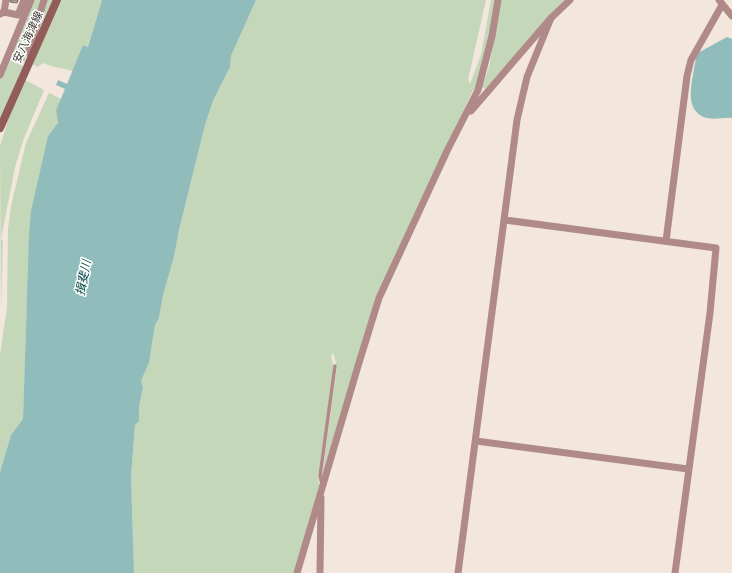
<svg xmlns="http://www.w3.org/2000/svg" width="732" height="573" viewBox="0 0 732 573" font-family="'Source Sans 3','Noto Sans JP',sans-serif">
<rect width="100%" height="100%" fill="#f3e6dc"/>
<g fill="#c5d7b9">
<path d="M34,0H41L25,62L11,56Z"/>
<path d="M46,0H54L32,48Z"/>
<path d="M62,0H102L88,47L84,45L73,71C63,68 52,67 43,63L38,67L32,64Z"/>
<path d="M256,0H486L468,80L470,84L481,55L491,0H495L489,37L475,90H473L376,297L322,476L337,367L333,352L331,357L334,366L318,477L319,486L294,573H134L131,477L135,425L139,421V407L143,387L141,381L149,363L155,325L159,318L163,295L174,257L179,230L205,125L213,101L230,67L231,56Z"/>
<path d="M501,0H565L485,89L482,87L489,67Z"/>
<path d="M9,60L23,66L0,119V79Z"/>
<path d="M25,80L44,90L24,138L15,167L1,239L3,241L1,310L0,146L11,111Z"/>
<path d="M49,93L61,99L56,110L58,123L56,127L27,301L23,419L11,435L0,472V355L7,307L8,229L11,206L26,143Z"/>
</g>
<g fill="#91bcbc">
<path d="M102,0H256L231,56L230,67L213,101L205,125L179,230L174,257L163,295L159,318L155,325L149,363L141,381L143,387L139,407V421L135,425L131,477L134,573H0V472L11,435L23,419L29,236L31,211L48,136L58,123L56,110L65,89L56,85L58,80L67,84L83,45L88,47Z"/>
<path d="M727,37L732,39V118C724,117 716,120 707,118C679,110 696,73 696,54Z"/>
</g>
<path fill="#baaea5" stroke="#756a61" d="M10,0H18L17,3L10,2Z"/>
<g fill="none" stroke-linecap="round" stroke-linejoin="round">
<path stroke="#b08a88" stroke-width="3.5" d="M322,484L320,476L335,366"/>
<g stroke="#b08a88" stroke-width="7">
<path d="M719,0L732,16"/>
<path d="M4,12L6,0"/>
<path d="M0,14L4,12L18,15L24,0"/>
<path d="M31,57L29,50L44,0"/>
<path d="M0,75L31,0"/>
<path d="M471,111L551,18L570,0"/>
<path d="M505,220L716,248L710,313L675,573"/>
<path d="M666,241L687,76L691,60L722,5"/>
<path d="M476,441L688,469"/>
<path d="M297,573L358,366L379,298L447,151L478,90L492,36L498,0"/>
<path d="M320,573L321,498"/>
<path d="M458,573L517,120L527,77L551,18"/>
</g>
<path stroke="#925c5a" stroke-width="8" d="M0,128L57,0"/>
</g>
<g text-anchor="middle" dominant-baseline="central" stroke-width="3" stroke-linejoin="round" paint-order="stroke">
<g font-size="11" fill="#3b3633" stroke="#fff">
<text transform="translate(28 37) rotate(-65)">安八海津線</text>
</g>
<g font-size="12" font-style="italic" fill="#044848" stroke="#fff">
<text transform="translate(84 278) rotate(-79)">揖斐川</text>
</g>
</g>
</svg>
